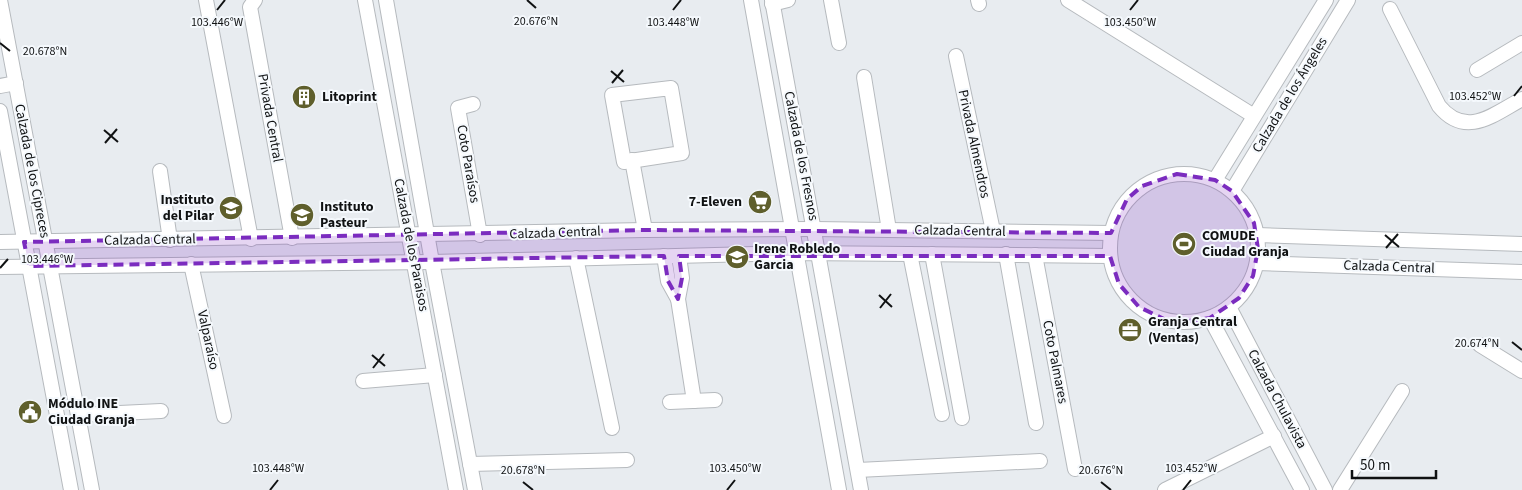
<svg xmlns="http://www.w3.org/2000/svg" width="1522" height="490" viewBox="0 0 1522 490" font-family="'Source Sans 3',sans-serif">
<rect width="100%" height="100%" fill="#e8ecf0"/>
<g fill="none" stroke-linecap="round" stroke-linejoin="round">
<g stroke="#b6babe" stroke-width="16">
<g id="minor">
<path d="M0,0L92,490"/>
<path d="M206,0L251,239"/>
<path d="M255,0L250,7L292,238"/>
<path d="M365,0L456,490"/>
<path d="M386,0L432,262L475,490"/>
<path d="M751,0L839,490"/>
<path d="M772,0L861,490"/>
<path d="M831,0L839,43"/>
<path d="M978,0L979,4"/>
<path d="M1068,0L1254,116"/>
<path d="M772,4L788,0"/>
<path d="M1390,9L1439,106C1466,139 1494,114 1522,99"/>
<path d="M956,56L993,231"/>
<path d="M1477,70L1522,43"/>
<path d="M864,77L889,230"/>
<path d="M0,86L16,83"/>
<path d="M671,88L682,153L624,162L612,95Z"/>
<path d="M473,104L458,108L480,235"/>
<path d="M0,111L71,490"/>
<path d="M632,160L645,230"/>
<path d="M160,171L170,240"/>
<circle cx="1184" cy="248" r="74"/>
<path d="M1215,180L1326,0"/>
<path d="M1232,191L1348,0"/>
<path d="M1257,235L1522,244"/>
<path d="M0,242L645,230L814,229L1111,233"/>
<path d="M910,254L942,414"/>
<path d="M932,254L962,418"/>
<path d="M1006,254L1036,423"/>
<path d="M1035,255L1075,469"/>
<path d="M664,256L668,281L678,299"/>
<path d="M679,256L682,278L678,299L694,401"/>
<path d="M576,258L612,428"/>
<path d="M1257,263L1522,272"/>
<path d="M191,264L224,416"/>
<path d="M0,267L432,262L798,253L1110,256"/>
<path d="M1229,307L1325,490"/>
<path d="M1210,318L1302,490"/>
<path d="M1480,345L1522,371"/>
<path d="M363,381L435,375"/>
<path d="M670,402L715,400"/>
<path d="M78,415L161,411"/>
<path d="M470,464L627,460"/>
<path d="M858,470L1040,461"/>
<path d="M1165,490L1274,436"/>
<path d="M1340,490L1402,391"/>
</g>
</g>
<use href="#minor" stroke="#fff" stroke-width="14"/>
</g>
<path fill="#7b2cbf" fill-opacity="0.2" stroke="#7b2cbf" stroke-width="4" stroke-dasharray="10 6" stroke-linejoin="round" d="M1177,174L1215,180L1232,191L1254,223L1258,249L1253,276L1239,298L1210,318L1181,322L1166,320L1139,307L1119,284L1110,256H679L682,278L678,299L668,281L664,256L29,266L24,242L645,230L1111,233L1127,199L1142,186Z"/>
<path fill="none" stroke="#101213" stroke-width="2" d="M527,0L536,8M217,10L225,0M673,10L681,0M1130,10L1138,0M0,43L10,51M611,71L624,82M612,83L623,70M1514,96L1522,86M104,130L118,142M105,143L117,129M1385,235L1399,247M1386,248L1398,234M0,268L8,259M879,295L892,307M880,308L891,294M1512,342L1522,350M372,355L385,366M373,368L384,354M523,482L533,490M1101,482L1111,490M270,490L278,480M727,490L735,480M1183,490L1191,480"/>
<defs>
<g id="building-disc" transform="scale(1.25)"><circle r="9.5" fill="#5f5f2c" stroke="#f5f9fd"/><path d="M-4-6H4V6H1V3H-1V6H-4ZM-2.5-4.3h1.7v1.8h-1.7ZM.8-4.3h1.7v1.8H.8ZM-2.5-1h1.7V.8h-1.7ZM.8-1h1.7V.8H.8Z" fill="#fff"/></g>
<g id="supermarket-disc" transform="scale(1.25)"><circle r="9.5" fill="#5f5f2c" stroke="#f5f9fd"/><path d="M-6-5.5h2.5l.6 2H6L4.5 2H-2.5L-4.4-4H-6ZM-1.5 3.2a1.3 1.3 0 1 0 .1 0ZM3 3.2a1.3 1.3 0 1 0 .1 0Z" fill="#fff"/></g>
<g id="school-disc" transform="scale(1.25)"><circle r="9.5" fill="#5f5f2c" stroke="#f5f9fd"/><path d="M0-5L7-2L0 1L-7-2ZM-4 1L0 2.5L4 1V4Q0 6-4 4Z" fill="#fff"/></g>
<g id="stadium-disc" transform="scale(1.25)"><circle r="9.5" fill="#5f5f2c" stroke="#f5f9fd"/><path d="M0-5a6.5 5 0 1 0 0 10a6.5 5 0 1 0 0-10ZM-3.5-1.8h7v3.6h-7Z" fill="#fff"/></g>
<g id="office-disc" transform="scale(1.25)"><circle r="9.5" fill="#5f5f2c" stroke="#f5f9fd"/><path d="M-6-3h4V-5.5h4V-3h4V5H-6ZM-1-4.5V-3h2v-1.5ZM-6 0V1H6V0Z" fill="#fff"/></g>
<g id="civic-disc" transform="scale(1.25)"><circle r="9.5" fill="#5f5f2c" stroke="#f5f9fd"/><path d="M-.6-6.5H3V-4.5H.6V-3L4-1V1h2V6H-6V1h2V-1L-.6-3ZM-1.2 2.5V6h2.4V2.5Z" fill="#fff"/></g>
</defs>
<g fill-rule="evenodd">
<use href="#building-disc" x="304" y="97"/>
<use href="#supermarket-disc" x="760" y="202"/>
<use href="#school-disc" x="231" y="208"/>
<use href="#school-disc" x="302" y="215"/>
<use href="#stadium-disc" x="1184" y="244"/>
<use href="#school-disc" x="737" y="257"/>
<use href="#office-disc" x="1130" y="330"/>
<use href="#civic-disc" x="30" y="412"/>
</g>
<g text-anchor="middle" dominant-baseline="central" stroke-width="4" stroke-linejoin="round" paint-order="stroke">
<g font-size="14" fill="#101213" stroke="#f5f9fd">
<text transform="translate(1290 95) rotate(-59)">Calzada de los Ángeles</text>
<text transform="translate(270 118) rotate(80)">Privada Central</text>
<text transform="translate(974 144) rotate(78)">Privada Almendros</text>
<text transform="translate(801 156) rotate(79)">Calzada de los Fresnos</text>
<text transform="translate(468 164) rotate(80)">Coto Paraísos</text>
<text transform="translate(32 171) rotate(79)">Calzada de los Cipreces</text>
<text transform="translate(960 231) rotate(1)">Calzada Central</text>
<text transform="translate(555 233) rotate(-2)">Calzada Central</text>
<text transform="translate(150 240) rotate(-1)">Calzada Central</text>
<text transform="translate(411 245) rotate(79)">Calzada de los Paraisos</text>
<text transform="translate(1389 267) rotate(2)">Calzada Central</text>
<text transform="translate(208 340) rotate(78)">Valparaíso</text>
<text transform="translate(1055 362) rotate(79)">Coto Palmares</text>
<text transform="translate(1277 399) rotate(62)">Calzada Chulavista</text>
</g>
<g font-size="14" font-weight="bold" fill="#101213" stroke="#f5f9fd" text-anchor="start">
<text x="322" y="97">Litoprint</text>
<text x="214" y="200" text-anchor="end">Instituto<tspan x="214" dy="16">del Pilar</tspan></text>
<text x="742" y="202" text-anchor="end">7-Eleven</text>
<text x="320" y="207">Instituto<tspan x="320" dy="16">Pasteur</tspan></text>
<text x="1202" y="236">COMUDE<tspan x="1202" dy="16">Ciudad Granja</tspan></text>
<text x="754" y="249">Irene Robledo<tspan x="754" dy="16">Garcia</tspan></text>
<text x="1148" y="322">Granja Central<tspan x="1148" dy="16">(Ventas)</tspan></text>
<text x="48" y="404">Módulo INE<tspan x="48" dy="16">Ciudad Granja</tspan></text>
</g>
</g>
<g font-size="12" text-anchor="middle" fill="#101213" stroke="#f5f9fd" stroke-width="4" stroke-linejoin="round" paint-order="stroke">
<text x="536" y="25">20.676°N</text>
<text x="217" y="26">103.446°W</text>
<text x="673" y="26">103.448°W</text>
<text x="1130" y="26">103.450°W</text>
<text x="45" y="55">20.678°N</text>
<text x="1475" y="100">103.452°W</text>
<text x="47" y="263">103.446°W</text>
<text x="1477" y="347">20.674°N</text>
<text x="278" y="472">103.448°W</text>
<text x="735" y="472">103.450°W</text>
<text x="1191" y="472">103.452°W</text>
<text x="523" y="474">20.678°N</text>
<text x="1101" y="474">20.676°N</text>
</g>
<path d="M1352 470v8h84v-8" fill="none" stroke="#101213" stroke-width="2.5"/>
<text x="1360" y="470" font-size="15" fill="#101213" stroke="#f5f9fd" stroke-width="4" paint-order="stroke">50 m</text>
</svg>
